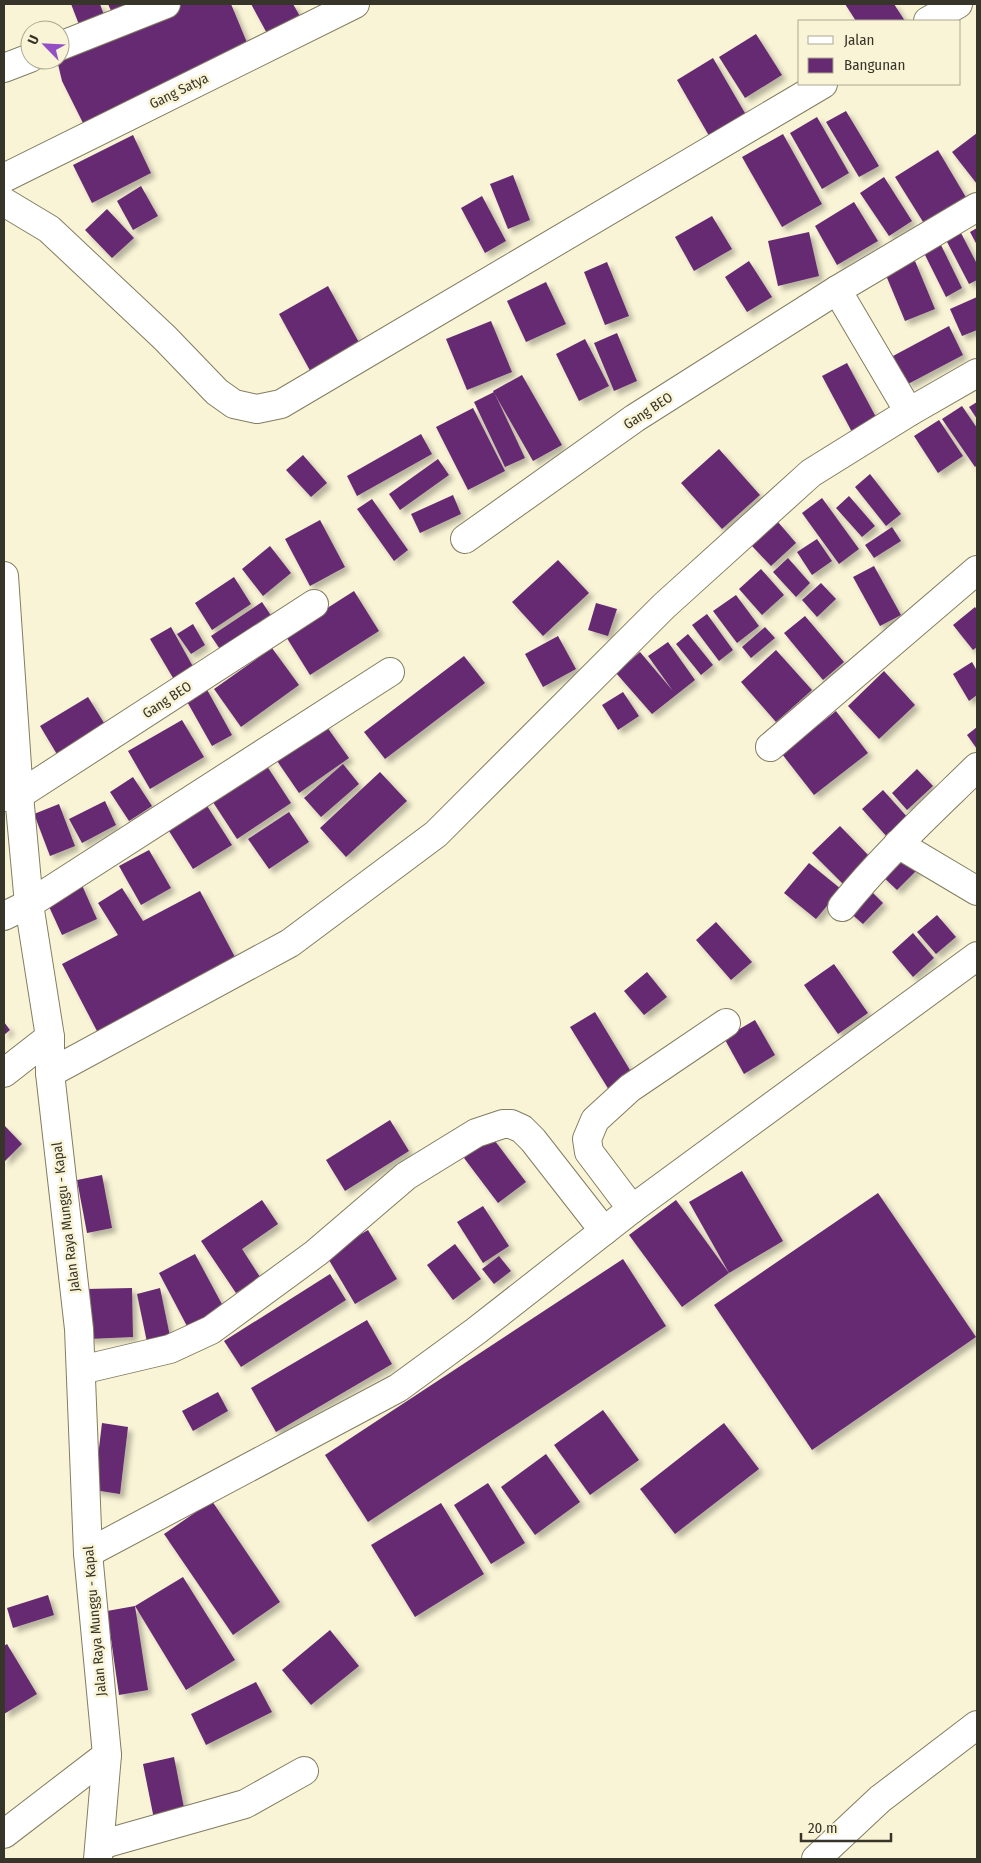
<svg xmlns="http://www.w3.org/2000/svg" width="981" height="1863" viewBox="0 0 981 1863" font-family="'Fira Sans Condensed',sans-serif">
<defs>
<filter id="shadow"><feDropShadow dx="4.5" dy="4.5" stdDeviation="2.5" flood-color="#0004"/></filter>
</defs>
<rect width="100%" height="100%" fill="#f9f4d6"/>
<g fill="#652a71" filter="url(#shadow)">
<path d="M71,4H100L105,18L80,27Z"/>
<path d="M108,4H133L112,13Z"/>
<path d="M175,4H231L248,45L88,133L62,81L57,60H60V52Z"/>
<path d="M251,4H293L301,18L269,37Z"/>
<path d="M845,4H894L905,21H856Z"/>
<path d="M756,34L782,75L745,98L719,57Z"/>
<path d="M713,58L749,120L712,141L677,80Z"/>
<path d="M846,111L879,166L859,177L826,122Z"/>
<path d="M817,117L849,173L822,189L790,133Z"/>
<path d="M977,133V184L952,152Z"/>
<path d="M783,134L822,204L782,227L742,157Z"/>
<path d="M133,135L151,173L92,203L73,165Z"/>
<path d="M938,150L967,199L925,225L895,177Z"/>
<path d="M513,175L530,220L508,229L490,184Z"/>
<path d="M884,177L912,221L889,236L860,193Z"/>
<path d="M141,186L158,216L133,230L117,201Z"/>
<path d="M482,196L506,241L485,253L461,208Z"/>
<path d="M854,202L878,241L837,265L815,226Z"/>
<path d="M107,209L134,238L112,258L85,230Z"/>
<path d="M712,216L732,249L694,271L675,237Z"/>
<path d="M977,228V245L970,232Z"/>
<path d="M809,232L819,276L778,286L768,241Z"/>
<path d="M961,233L977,264V280L969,284L946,240Z"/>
<path d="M941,245L962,288L946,297L924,253Z"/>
<path d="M749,261L772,297L747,312L725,277Z"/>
<path d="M915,261L935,309L905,321L885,273Z"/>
<path d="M607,262L629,316L605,325L584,272Z"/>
<path d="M546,282L566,324L526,342L507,301Z"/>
<path d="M328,286L362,348L313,376L279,314Z"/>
<path d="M977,297V330L962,336L950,309Z"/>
<path d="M491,321L512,372L467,390L446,339Z"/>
<path d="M949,326L963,355L908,384L893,356Z"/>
<path d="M617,333L637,381L614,391L594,343Z"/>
<path d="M585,339L609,386L579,401L556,354Z"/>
<path d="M847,363L877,419L852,432L822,376Z"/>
<path d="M522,375L562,445L533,461L493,391Z"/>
<path d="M494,392L525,458L505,467L474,402Z"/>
<path d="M977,402V419L969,407Z"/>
<path d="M962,406L977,428V465L975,467L942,419Z"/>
<path d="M473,408L505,471L468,490L436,427Z"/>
<path d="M939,420L963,456L938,473L914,436Z"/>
<path d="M421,434L432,454L357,496L347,476Z"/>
<path d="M719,449L760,495L722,529L681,483Z"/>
<path d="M303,455L327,483L311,497L286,470Z"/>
<path d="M438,459L449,475L400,510L389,494Z"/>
<path d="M870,474L901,514L886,526L855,487Z"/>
<path d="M453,495L461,514L420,533L411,514Z"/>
<path d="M849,496L875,526L862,537L836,508Z"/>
<path d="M822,498L859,549L839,564L802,513Z"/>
<path d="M372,499L408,550L394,561L357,509Z"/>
<path d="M320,520L345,567L310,586L285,539Z"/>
<path d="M778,522L796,543L771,566L752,546Z"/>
<path d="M892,527L901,541L874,558L865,545Z"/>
<path d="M817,539L832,561L812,575L797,552Z"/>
<path d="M270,546L291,573L263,596L242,569Z"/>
<path d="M788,558L810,583L796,597L773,572Z"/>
<path d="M558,560L589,593L543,636L512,602Z"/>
<path d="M874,566L901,615L880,626L853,577Z"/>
<path d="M761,569L784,595L762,615L739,589Z"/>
<path d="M234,577L251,604L212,630L195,603Z"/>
<path d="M821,583L836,599L817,617L802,600Z"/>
<path d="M354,591L379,631L310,675L285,635Z"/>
<path d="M736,595L759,626L737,643L713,611Z"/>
<path d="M262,602L274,620L224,655L211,636Z"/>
<path d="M596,603L617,609L608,636L588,630Z"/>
<path d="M975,607L977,610V647L973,650L953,625Z"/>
<path d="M707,614L733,650L719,661L692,625Z"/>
<path d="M805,616L844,662L823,680L784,633Z"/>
<path d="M193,624L205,645L191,654L177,634Z"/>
<path d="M171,627L196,672L176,683L150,639Z"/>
<path d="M765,627L775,638L751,658L742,647Z"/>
<path d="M688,634L713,665L701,675L676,644Z"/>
<path d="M558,636L576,669L543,687L525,654Z"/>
<path d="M668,642L695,680L652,714L616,673L640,652L673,691L648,656Z"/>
<path d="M272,648L299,685L241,727L214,689Z"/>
<path d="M776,650L812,690L776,722L741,682Z"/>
<path d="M464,656L485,683L385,759L364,732Z"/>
<path d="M972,662L977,671V695L969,701L953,674Z"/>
<path d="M884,671L915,705L879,739L848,706Z"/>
<path d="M205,686L232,735L212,746L185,698Z"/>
<path d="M623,692L639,716L618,730L602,705Z"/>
<path d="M88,697L109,731L61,761L40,726Z"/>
<path d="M836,711L868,753L814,795L782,754Z"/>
<path d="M182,720L204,757L150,789L128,751Z"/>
<path d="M322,720L349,758L299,793L273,755Z"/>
<path d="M977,727V749L967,735Z"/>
<path d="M263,760L291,803L237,839L209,796Z"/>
<path d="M343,764L359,784L321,817L304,798Z"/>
<path d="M917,769L933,786L907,810L892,793Z"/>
<path d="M380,772L407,801L346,857L320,828Z"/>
<path d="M133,777L152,806L129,821L110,792Z"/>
<path d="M883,790L909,819L888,838L862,809Z"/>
<path d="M202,798L232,845L193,869L164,823Z"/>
<path d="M105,801L116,825L82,843L69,819Z"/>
<path d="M59,804L75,846L50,856L34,814Z"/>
<path d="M289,812L309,842L269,869L248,839Z"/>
<path d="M840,826L870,857L843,884L812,853Z"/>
<path d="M149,850L171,888L141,905L119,866Z"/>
<path d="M900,851L918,869L897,890L879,873Z"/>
<path d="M809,863L841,889L816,919L784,893Z"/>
<path d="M81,883L97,919L62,935L46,900Z"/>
<path d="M122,888L143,921L200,891L236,959L98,1033L62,964L118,935L98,903Z"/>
<path d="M869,889L883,903L863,924L848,911Z"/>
<path d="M937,915L956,937L936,954L917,932Z"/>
<path d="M716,922L752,962L731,980L696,940Z"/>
<path d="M913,933L934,958L913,977L892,952Z"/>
<path d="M834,964L868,1013L838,1034L804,985Z"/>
<path d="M647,972L667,997L644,1015L624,991Z"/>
<path d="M595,1012L633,1075L609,1090L570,1027Z"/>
<path d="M755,1020L775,1055L744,1074L724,1038Z"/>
<path d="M4,1022L10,1030L4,1035Z"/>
<path d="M390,1120L409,1151L345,1191L326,1160Z"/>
<path d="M4,1125L22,1144L4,1162Z"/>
<path d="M492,1137L526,1182L498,1203L464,1158Z"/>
<path d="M742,1171L783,1241L729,1273L689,1202Z"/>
<path d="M102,1175L112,1228L87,1233L77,1180Z"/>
<path d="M878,1193L976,1337L812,1450L714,1305Z"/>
<path d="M262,1200L278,1224L242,1249L260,1277L236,1293L201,1241Z"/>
<path d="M676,1200L729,1273L682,1307L629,1235Z"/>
<path d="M483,1206L509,1246L483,1263L457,1222Z"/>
<path d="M368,1230L397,1279L355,1304L326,1255Z"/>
<path d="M455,1244L481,1279L453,1300L427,1265Z"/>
<path d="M195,1254L224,1308L188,1328L159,1273Z"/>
<path d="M499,1256L511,1271L494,1284L482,1269Z"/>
<path d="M623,1259L666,1326L368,1522L325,1455Z"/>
<path d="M330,1274L346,1300L241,1367L224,1341Z"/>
<path d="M132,1288L133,1337L88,1339L86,1289Z"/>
<path d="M160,1288L171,1341L148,1347L137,1294Z"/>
<path d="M367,1320L392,1364L276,1432L251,1388Z"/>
<path d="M218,1392L228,1411L193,1431L182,1411Z"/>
<path d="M603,1410L639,1460L590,1495L554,1445Z"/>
<path d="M102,1423L128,1427L120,1494L94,1490Z"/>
<path d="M724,1423L759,1469L675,1534L640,1489Z"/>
<path d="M546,1454L580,1502L535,1535L501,1487Z"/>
<path d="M488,1483L525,1543L491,1564L454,1505Z"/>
<path d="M212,1501L280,1602L233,1635L164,1534Z"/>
<path d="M441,1503L484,1574L415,1617L371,1545Z"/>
<path d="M183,1577L235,1660L186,1690L135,1606L148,1690L119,1695L107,1611L135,1606Z"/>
<path d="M48,1595L54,1615L13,1628L7,1608Z"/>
<path d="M330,1630L359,1666L311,1705L282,1670Z"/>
<path d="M7,1644L37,1694L4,1714V1646Z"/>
<path d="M256,1682L272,1712L206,1745L191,1714Z"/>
<path d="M174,1757L185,1813L154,1819L143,1764Z"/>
</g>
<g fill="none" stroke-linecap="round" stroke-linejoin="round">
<g stroke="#827d62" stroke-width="30">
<g id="minor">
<path d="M928,21L958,4"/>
<path d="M60,46L166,4"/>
<path d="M4,68L30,58"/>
<path d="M4,178L355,4"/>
<path d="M4,202L49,229L165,338L217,392L234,404L257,409L281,404L823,84"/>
<path d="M909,412L837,290L977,207"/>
<path d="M465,539L635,418L837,290"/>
<path d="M4,576L19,795L29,904L50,1037V1073L79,1329L88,1553L107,1755L98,1859"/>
<path d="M770,747L977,570"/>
<path d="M5,797L19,795L314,604"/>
<path d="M898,844L977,891"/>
<path d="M842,907C883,856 931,812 977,767"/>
<path d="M4,916L29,904L390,672"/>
<path d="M4,1073L50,1037"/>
<path d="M50,1073L290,943L436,834L664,606L811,473L909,412L977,373"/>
<path d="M632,1209L589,1152L587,1139L595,1120L630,1088L726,1023"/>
<path d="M81,1370L170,1349L211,1330L316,1253L406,1176L476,1133L503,1124H511L522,1129L533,1140L604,1231"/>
<path d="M88,1553L398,1388L476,1331L632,1209L977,956"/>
<path d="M4,1834L107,1755"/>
<path d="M100,1845L245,1804L304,1771"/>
<path d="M816,1859L880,1799L977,1725"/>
</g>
</g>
<use href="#minor" stroke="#fff" stroke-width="28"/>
</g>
<g text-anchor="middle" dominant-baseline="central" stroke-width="5" stroke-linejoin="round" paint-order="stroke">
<g font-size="14" fill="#37352a" stroke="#f9f4d6">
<text transform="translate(179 91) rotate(-26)">Gang Satya</text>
<text transform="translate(648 411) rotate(-33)">Gang BEO</text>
<text transform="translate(167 700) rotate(-33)">Gang BEO</text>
<text transform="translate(66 1217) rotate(-97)">Jalan Raya Munggu - Kapal</text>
<text transform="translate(95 1621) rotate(-95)">Jalan Raya Munggu - Kapal</text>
</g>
</g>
<rect width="981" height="1863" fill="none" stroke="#37352a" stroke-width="10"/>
<rect x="798" y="20" width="162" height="65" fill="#f9f4d6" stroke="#aba891"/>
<rect x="808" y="36" width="25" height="8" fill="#ffffff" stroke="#aba891"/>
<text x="844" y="45" font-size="15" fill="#37352a">Jalan</text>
<rect x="808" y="58" width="25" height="15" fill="#652a71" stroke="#aba891"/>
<text x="844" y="70" font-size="15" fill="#37352a">Bangunan</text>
<g transform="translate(45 45) rotate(294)"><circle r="24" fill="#f9f4d6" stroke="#aba891"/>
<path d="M0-4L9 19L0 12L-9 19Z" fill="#944fc4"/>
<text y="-8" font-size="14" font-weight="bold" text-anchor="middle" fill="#37352a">U</text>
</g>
<path d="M801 1833v8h90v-8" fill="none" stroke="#37352a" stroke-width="2.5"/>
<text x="808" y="1833" font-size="15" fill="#37352a" stroke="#f9f4d6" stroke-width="4" paint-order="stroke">20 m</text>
</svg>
